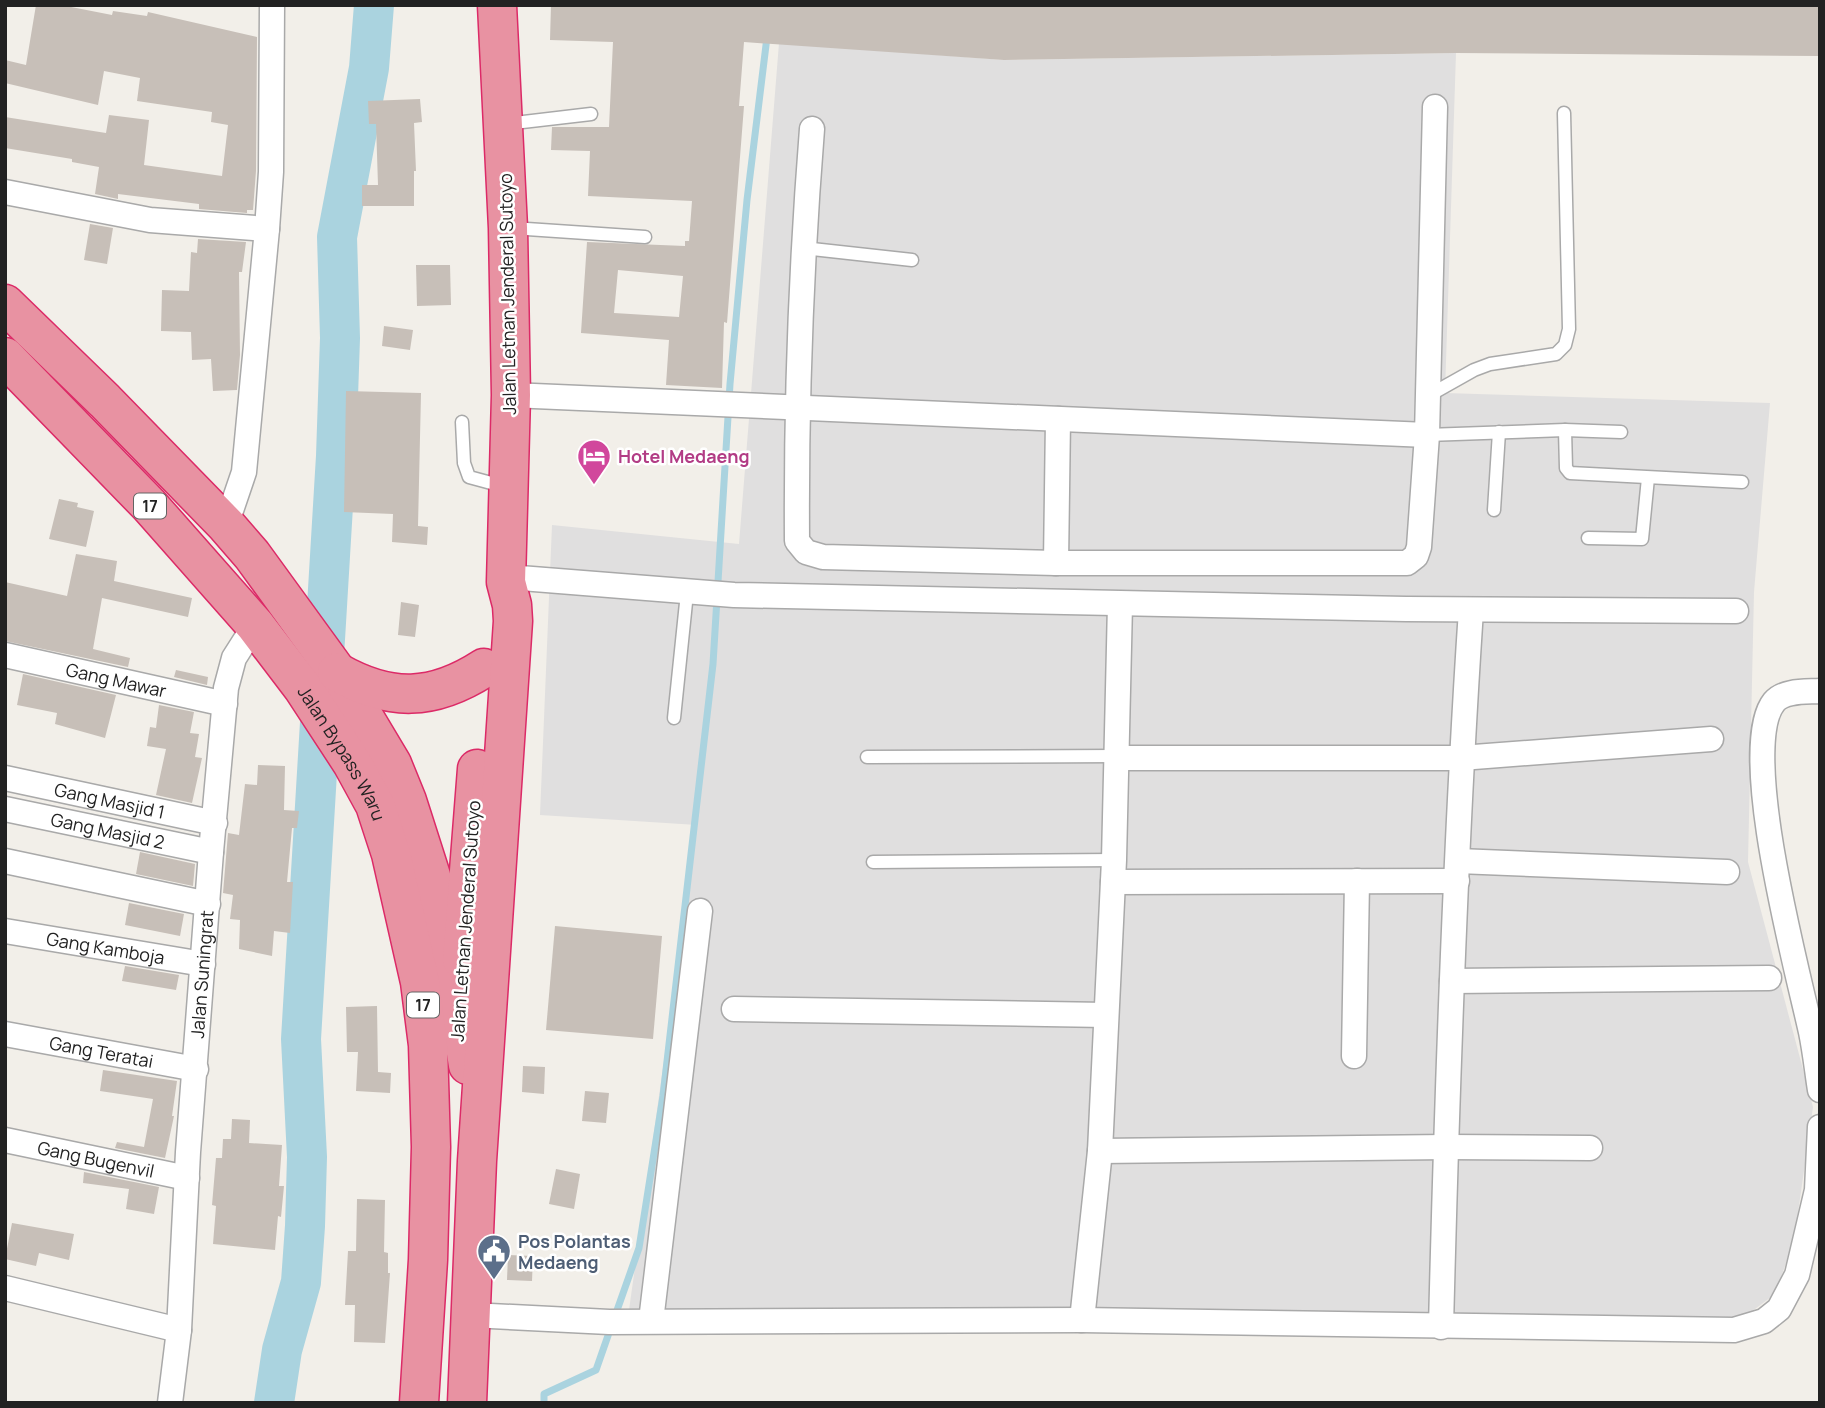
<svg xmlns="http://www.w3.org/2000/svg" width="1825" height="1408" viewBox="0 0 1825 1408" font-family="Manrope,sans-serif">
<rect width="100%" height="100%" fill="#f2efe9"/>
<path fill="#e0dfdf" d="M779,43L1004,60L1456,53L1445,393L1770,403L1754,592L1748,862L1813,1107L1794,1241L1775,1294L1739,1321L629,1310L697,825L540,815L552,525L739,544Z"/>
<g fill="none" stroke-linecap="round" stroke-linejoin="round">
<g stroke="#aad3df" stroke-width="7">
<path d="M615,1316L639,1248L663,1096L713,664L730,384L747,200L767,37"/>
<path d="M544,1403V1394L596,1370L611,1327"/>
</g>
<path stroke="#aad3df" stroke-width="40" d="M274,1403L282,1350L301,1282L305,1226L307,1157L301,1039L336,456L340,338L337,237L369,68L374,5"/>
</g>
<g fill="#c7bfb8" fill-rule="evenodd">
<path d="M36,5H61L112,15L113,11L147,16L148,12L257,37L256,171L253,210H247V213L199,209V204L118,194V199L95,194L99,167L72,162V159L5,148V117L106,133L109,115L149,120L144,165L222,176L228,125L211,122L212,112L137,101L140,78L104,71L98,105L5,83V60L26,65Z"/>
<path d="M551,5H1820V56L1456,53L1004,60L744,42L739,106H744L727,323L724,322L722,388L666,385L669,340L581,333L587,242L685,246V241H689L692,201L588,196L590,151L551,150L552,127H609L613,42L550,40ZM618,270L683,276L679,317L614,313Z"/>
<path d="M420,99L422,122L414,123L416,171H414V206H362V185H378L376,124H369L368,101Z"/>
<path d="M90,224L113,228L107,264L84,260Z"/>
<path d="M198,239L246,242L242,272H239L240,355L237,390L213,391L211,359L192,360L191,332L161,331L162,290L189,291L191,252L197,253Z"/>
<path d="M416,265H450L451,305L417,306Z"/>
<path d="M384,326L413,330L410,350L382,346Z"/>
<path d="M346,391L421,393L418,526L428,527L427,545L392,542L393,514L344,512Z"/>
<path d="M59,499L78,503L77,507L94,511L86,547L49,539Z"/>
<path d="M76,554L117,561L114,581L192,598L188,617L102,598L93,649L130,658L128,667L5,641V582L67,596Z"/>
<path d="M401,602L419,605L415,637L398,635Z"/>
<path d="M176,670L208,677L207,685L174,677Z"/>
<path d="M23,674L116,695L105,738L55,724L57,713L17,705Z"/>
<path d="M159,705L194,712L190,733L199,734L195,757L202,758L192,803L156,795L166,749L147,746L150,727L156,728Z"/>
<path d="M258,765L285,766L284,810L299,811L297,828H292L287,882H293L290,933L274,931L272,956L239,949L240,920L230,919L233,895L223,893L228,833L239,835L245,784L257,785Z"/>
<path d="M140,852L195,864L193,886L136,874Z"/>
<path d="M129,903L184,914L180,936L125,925Z"/>
<path d="M555,926L662,936L653,1039L546,1030Z"/>
<path d="M125,966L179,975L176,990L122,981Z"/>
<path d="M377,1006L378,1072L391,1073L390,1093L356,1091L358,1052H347L346,1007Z"/>
<path d="M523,1066L545,1067L544,1094L522,1092Z"/>
<path d="M103,1070L177,1081L172,1116H174L165,1158L115,1148L117,1142L144,1147L153,1099L100,1091Z"/>
<path d="M585,1091L609,1093L606,1123L582,1121Z"/>
<path d="M232,1119L250,1120L249,1143L282,1145L279,1186H284L281,1217L278,1216L275,1250L213,1244L216,1206L212,1205L216,1158H222L223,1139H231Z"/>
<path d="M556,1169L580,1174L574,1209L549,1204Z"/>
<path d="M84,1172L159,1187L154,1214L126,1209L129,1189L83,1183Z"/>
<path d="M357,1199L385,1200L384,1252L388,1253V1273H390L385,1343L354,1342L355,1305H345L348,1251H356Z"/>
<path d="M12,1223L74,1234L69,1260L39,1253L36,1266L5,1259Z"/>
<path d="M508,1255L533,1256L532,1281L507,1280Z"/>
</g>
<g fill="none" stroke-linecap="round" stroke-linejoin="round">
<g stroke="#a9a9a9" stroke-width="15">
<g id="lane">
<path d="M506,124L591,114"/>
<path d="M512,228L645,237"/>
<path d="M803,248L912,260"/>
<path d="M1426,397L1474,370L1490,364L1556,354L1565,345L1569,329L1564,113"/>
<path d="M462,422L464,463L469,477L506,487"/>
<path d="M1565,430L1566,468L1570,473L1742,482"/>
<path d="M1427,435L1565,430L1621,432"/>
<path d="M1494,510L1499,432"/>
<path d="M1588,538L1642,539L1648,478"/>
<path d="M674,718L687,593"/>
<path d="M867,757L1118,756"/>
<path d="M873,862L1114,860"/>
</g>
</g>
<g stroke="#a9a9a9" stroke-width="27">
<g id="street">
<path d="M812,129C801,267 796,403 797,541L806,552L823,557L1056,563H1407L1416,556L1419,547L1427,435L1435,107"/>
<path d="M5,192L150,220L267,229"/>
<path d="M511,395L1427,435"/>
<path d="M226,525L244,472L267,229L271,172L272,5"/>
<path d="M1056,563L1058,419"/>
<path d="M507,577L734,595L1406,609L1736,611"/>
<path id="s1" d="M5,655L225,704"/>
<path d="M1820,691C1806,692 1784,690 1774,702C1737,748 1798,972 1811,1032C1815,1051 1817,1071 1820,1090"/>
<path d="M1118,758H1461L1711,739"/>
<path id="s2" d="M5,778L215,823"/>
<path id="s3" d="M5,809L211,852"/>
<path d="M5,861L208,904"/>
<path d="M1458,861L1727,872"/>
<path d="M1113,882L1457,881"/>
<path id="s4" d="M5,931L203,964"/>
<path d="M1452,981L1769,978"/>
<path d="M734,1009L1106,1015"/>
<path id="s5" d="M5,1034L196,1069"/>
<path d="M1354,1056L1357,881"/>
<path id="s6" d="M5,1140L187,1178"/>
<path d="M1100,1151L1447,1147L1590,1148"/>
<path d="M5,1288L179,1330"/>
<path d="M471,1315L609,1322L1082,1320L1734,1330L1764,1321L1779,1309L1797,1275L1817,1190L1820,1127"/>
<path d="M1082,1320L1100,1151L1114,860L1120,604"/>
<path d="M651,1321L700,911"/>
<path d="M1441,1327C1447,1088 1455,848 1471,610"/>
<path id="s7" d="M170,1403L179,1330L188,1152L211,852L226,688L234,658L255,625"/>
</g>
</g>
<g stroke="#dc2a67" stroke-width="41">
<g id="highway">
<path d="M5,304L105,401L226,525L252,555L337,672L392,764L407,801L431,876L454,978L468,1065"/>
<path id="s8" d="M5,357L149,505L255,625L303,688L352,763L375,805L391,854L420,982L428,1045L431,1147L428,1260L419,1403"/>
<path d="M337,672C390,702 433,701 484,668"/>
<path d="M462,960L477,769"/>
<path d="M467,1403L477,1161L513,621L512,605L506,582L511,395L508,228L497,5"/>
</g>
</g>
<use href="#lane" stroke="#fff" stroke-width="12"/>
<use href="#street" stroke="#fff" stroke-width="24"/>
<use href="#highway" stroke="#e892a2" stroke-width="38"/>
</g>
<defs>
<g id="hotel-pin" transform="scale(1.75)"><path d="M0 17L-7.5 6A9.5 9.5 0 1 1 7.5 6Z" fill="#d1479c" stroke="#fff"/><path d="M-6-4.5h1.5V1H6V5H4.5V3h-9V5H-6ZM-4 0a1.8 1.8 0 1 1 3.6 0ZM.5 0V-2.5h3Q6-2.5 6 0Z" fill="#fff"/></g>
<g id="civic-pin" transform="scale(1.75)"><path d="M0 17L-7.5 6A9.5 9.5 0 1 1 7.5 6Z" fill="#5c6f8a" stroke="#fff"/><path d="M-.6-6.5H3V-4.5H.6V-3L4-1V1h2V6H-6V1h2V-1L-.6-3ZM-1.2 2.5V6h2.4V2.5Z" fill="#fff"/></g>
</defs>
<g fill-rule="evenodd">
<use href="#hotel-pin" x="594" y="456"/>
<use href="#civic-pin" x="494" y="1251"/>
</g>
<g text-anchor="middle" dominant-baseline="central" stroke-width="5" stroke-linejoin="round" paint-order="stroke">
<g fill="#fff" stroke="#646464" stroke-width="2">
<rect x="134" y="493.5" width="32" height="25" rx="5"/>
<rect x="407" y="992.5" width="32" height="25" rx="5"/>
</g>
<g font-size="16" font-weight="bold" fill="#222">
<text x="150" y="506">17</text>
<text x="423" y="1005">17</text>
</g>
<g font-size="18" fill="#222" stroke="#fff">
<text transform="translate(507 294) rotate(-91)">Jalan Letnan Jenderal Sutoyo</text>
<text stroke="none"><textPath href="#s1" startOffset="114">Gang Mawar</textPath></text>
<text stroke="none"><textPath href="#s8" startOffset="522">Jalan Bypass Waru</textPath></text>
<text stroke="none"><textPath href="#s2" startOffset="107">Gang Masjid 1</textPath></text>
<text stroke="none"><textPath href="#s3" startOffset="105">Gang Masjid 2</textPath></text>
<text transform="translate(465 921) rotate(-86)">Jalan Letnan Jenderal Sutoyo</text>
<text stroke="none"><textPath href="#s4" startOffset="102">Gang Kamboja</textPath></text>
<text stroke="none"><textPath href="#s7" startOffset="430">Jalan Suningrat</textPath></text>
<text stroke="none"><textPath href="#s5" startOffset="98">Gang Teratai</textPath></text>
<text stroke="none"><textPath href="#s6" startOffset="93">Gang Bugenvil</textPath></text>
</g>
<g font-size="18" font-weight="bold" fill="#b23c85" stroke="#fff" text-anchor="start">
<text x="618" y="456">Hotel Medaeng</text>
</g>
<g font-size="18" font-weight="bold" fill="#4e5e75" stroke="#fff" text-anchor="start">
<text x="518" y="1241">Pos Polantas<tspan x="518" dy="21">Medaeng</tspan></text>
</g>
</g>
<rect width="1825" height="1408" fill="none" stroke="#222222" stroke-width="14"/>
</svg>
